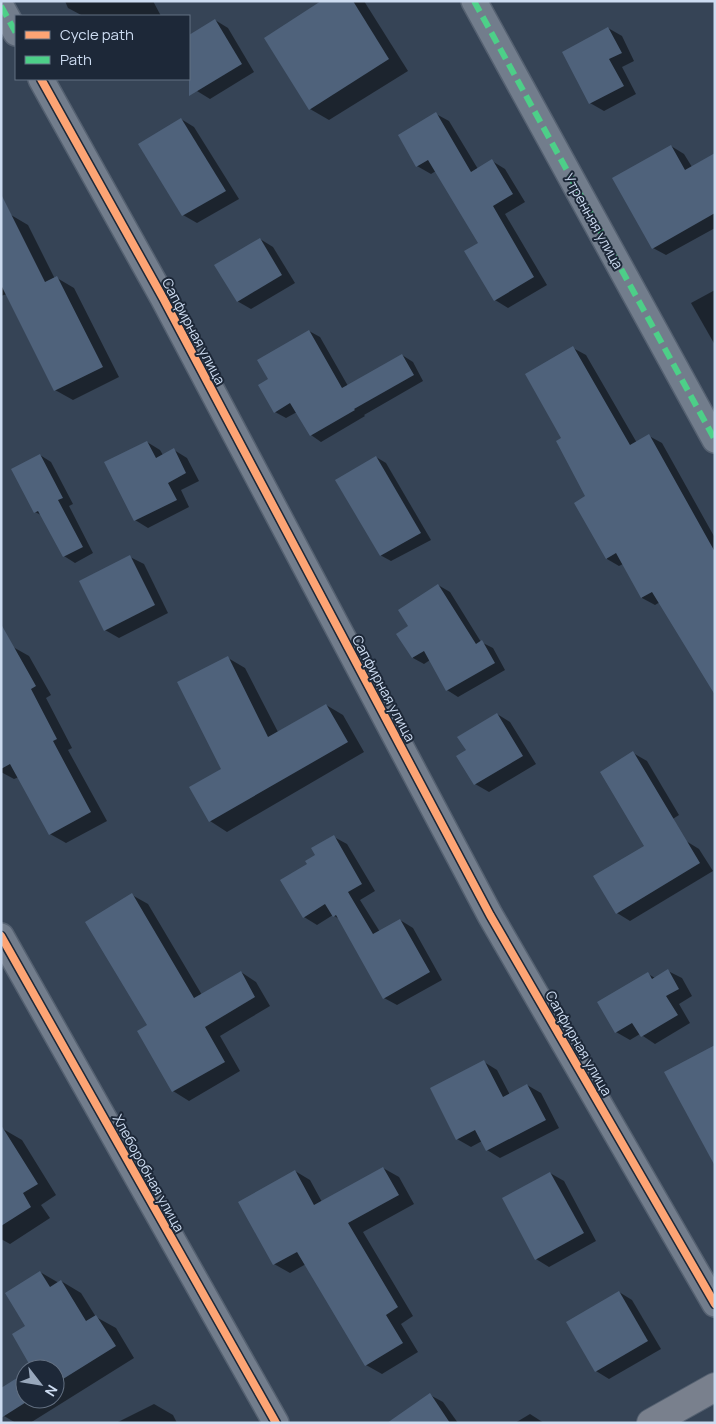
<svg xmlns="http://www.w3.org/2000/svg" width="716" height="1424" viewBox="0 0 716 1424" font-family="Manrope,sans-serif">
<rect width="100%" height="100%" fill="#364456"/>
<g fill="#0007">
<path d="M65,1H153L161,16H83L68,8Z"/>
<path d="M323,1H364L408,71L329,120L310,109Z"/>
<path d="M215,20L228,28L254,72L210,99L197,91L189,78V36Z"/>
<path d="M608,28L622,36L634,61L622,67L636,94L604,111L590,103Z"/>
<path d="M436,114L449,121L478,169L492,161L505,169L525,202L505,214L547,285L508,308L495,300L479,243L436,171L431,174L417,166L399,136Z"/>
<path d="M181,119L194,127L239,199L197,223L183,215Z"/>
<path d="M671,146L684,154L692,167L715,154V228L666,255L653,248Z"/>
<path d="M11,215L28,225L55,279L57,278L74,288L119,377L73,400L55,390L7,294L1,296V220Z"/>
<path d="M260,239L273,247L295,283L251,309L237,301Z"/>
<path d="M715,290V345L691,303Z"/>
<path d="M309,331L320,337L348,386L402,355L413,362L423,381L364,415L365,416L321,442L311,435L297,412L286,418L275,412L270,379Z"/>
<path d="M573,348L586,355L637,443L649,436L662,443L715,538V692L660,602L655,605L642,598L623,564L619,566L607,559L587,496L563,438Z"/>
<path d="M147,442L160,450L163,455L174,450L187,458L199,481L181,490L189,507L148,528L135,520Z"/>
<path d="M40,455L51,462L73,504L69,506L93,553L75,563L64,556L43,516L35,512Z"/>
<path d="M376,457L386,463L431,540L391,561L380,555Z"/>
<path d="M130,557L144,564L168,613L119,638L105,630Z"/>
<path d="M438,585L450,592L481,642L493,648L505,670L458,697L447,690L430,660L424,664L413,658L409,627Z"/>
<path d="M1,644L13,647L29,656L51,695L46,698L72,748L68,750L107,821L66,843L50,834L19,777L14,779L1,772Z"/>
<path d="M228,658L245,668L278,732L326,705L343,715L364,752L227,832L210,821L222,769Z"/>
<path d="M497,714L510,722L536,764L489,792L475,784L458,756L467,751Z"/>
<path d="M633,753L647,761L679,815L648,835Z"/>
<path d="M334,837L347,844L375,891L360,900L380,932L400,920L413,928L442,980L397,1005L384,998L339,919L333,915L317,925L304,917L308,864Z"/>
<path d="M686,841L699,849L713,871L630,921L617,913Z"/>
<path d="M132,895L148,904L202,995L241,972L256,982L270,1006L220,1036L240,1071L189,1101L173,1091L139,1032L148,1026Z"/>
<path d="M668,971L682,978L692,996L679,1004L690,1023L655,1044L640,1034L630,1040L616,1032L599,1003L648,974L655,978Z"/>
<path d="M484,1062L497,1070L510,1095L527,1085L541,1093L559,1128L500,1158L487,1150L482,1141L471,1147L457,1139Z"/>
<path d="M3,1129L22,1140L56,1195L41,1205L50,1218L10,1244L1,1239V1130Z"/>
<path d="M383,1168L399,1177L414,1204L363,1232L413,1316L401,1324L418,1352L382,1374L366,1365L306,1264L290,1273L274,1264L295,1171L310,1180L322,1202Z"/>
<path d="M550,1173L564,1181L596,1241L549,1267L536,1259Z"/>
<path d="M40,1272L59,1283L61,1281L81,1293L96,1317L116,1328L134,1358L30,1423H16L4,1416L25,1375V1399H55V1369H34L27,1326Z"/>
<path d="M619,1292L632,1300L661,1349L609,1379L596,1371Z"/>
<path d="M430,1395L443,1402L458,1423H389Z"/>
<path d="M154,1404L173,1415L177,1423H116Z"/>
<path d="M530,1414L544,1423H515Z"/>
</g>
<g fill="#4f627b">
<path d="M321,1H353L389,59L309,110L264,38Z"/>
<path d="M215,19L242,64L189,96V35Z"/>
<path d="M608,27L622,53L609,59L624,86L589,104L562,52Z"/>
<path d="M436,112L471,172L492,159L513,194L493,206L534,277L494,301L464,251L478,243L428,160L416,167L398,135Z"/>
<path d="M181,118L226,191L182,216L138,144Z"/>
<path d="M671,145L685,170L715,153V213L652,249L612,178Z"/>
<path d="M1,194L45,282L57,276L103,367L54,391L1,285Z"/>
<path d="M260,238L282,275L237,302L214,265Z"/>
<path d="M309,330L342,388L402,354L414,375L354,409L355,410L310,436L290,403L274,413L258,385L268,379L257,360Z"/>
<path d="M573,346L630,445L649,434L715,552V695L652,592L641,598L616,553L606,559L574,503L585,496L556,441L561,438L525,374Z"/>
<path d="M147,441L156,458L174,448L186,473L168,483L177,500L134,521L104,462Z"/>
<path d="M40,454L63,498L58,500L83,547L63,557L38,511L34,513L11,469Z"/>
<path d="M376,456L421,533L380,556L335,480Z"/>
<path d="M130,555L155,605L104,631L79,581Z"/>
<path d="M438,584L476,644L482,640L495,663L446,691L424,651L412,658L396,634L408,626L398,610Z"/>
<path d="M1,624L36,686L31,689L57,739L53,741L91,812L49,835L10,764L1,769Z"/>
<path d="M228,656L268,737L326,704L348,742L209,822L189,787L221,769L177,682Z"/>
<path d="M497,713L523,756L474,785L456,756L466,750L457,737Z"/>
<path d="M633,751L700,863L616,914L593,876L644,846L600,772Z"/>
<path d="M334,835L362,884L348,892L373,934L400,919L430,972L383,999L336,915L333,917L325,904L303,918L280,880L307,864L305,861L315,855L311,848Z"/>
<path d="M132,893L194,998L241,971L255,997L205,1027L225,1062L172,1092L137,1031L147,1025L85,922Z"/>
<path d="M668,969L679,989L666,996L678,1015L641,1037L632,1023L615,1033L597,1002L648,972L652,979Z"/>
<path d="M715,1045V1166L664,1072Z"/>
<path d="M484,1060L503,1097L527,1084L546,1120L486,1151L475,1130L456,1140L430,1088Z"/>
<path d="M1,1125L38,1184L23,1193L31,1207L1,1226Z"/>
<path d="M383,1167L399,1195L348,1223L398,1307L386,1315L403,1343L365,1366L297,1252L273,1265L238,1202L295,1170L314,1205Z"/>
<path d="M550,1172L584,1233L535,1260L502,1198Z"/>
<path d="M40,1271L50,1287L61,1280L86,1321L96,1315L116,1346L55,1384V1369H32L12,1334L25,1326L5,1293Z"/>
<path d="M619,1291L648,1341L595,1372L566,1322Z"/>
<path d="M25,1373V1399H31L1,1418V1388Z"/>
<path d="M430,1393L450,1423H387Z"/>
</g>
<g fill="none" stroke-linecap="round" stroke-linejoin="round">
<g stroke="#556171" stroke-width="28">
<g id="street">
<path d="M474,1L715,440"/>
<path d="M1,6L16,33"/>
<path d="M41,79L163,298L490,915L715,1304"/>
<path d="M1,936L276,1423"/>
</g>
</g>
<g stroke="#556171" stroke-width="30">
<path id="secondary" d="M651,1423L715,1387"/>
</g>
<use href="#street" stroke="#727d8c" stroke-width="25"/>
<use href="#secondary" stroke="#79808d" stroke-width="28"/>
<g stroke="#4dcf88" stroke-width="6" stroke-dasharray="12 6" stroke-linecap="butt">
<path d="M474,1L715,440"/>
<path d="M1,6L16,33"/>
</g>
<g stroke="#1d2838" stroke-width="11">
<g id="cycleway">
<path d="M41,79L163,298L490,915L715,1304"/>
<path d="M1,936L276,1423"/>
</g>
</g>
<use href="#cycleway" stroke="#fda474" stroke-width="8"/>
</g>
<g text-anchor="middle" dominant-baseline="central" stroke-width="4" stroke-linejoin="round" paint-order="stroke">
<g font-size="14" fill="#cddcf1" stroke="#1d2838">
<text transform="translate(594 221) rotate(61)">Утренняя улица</text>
<text transform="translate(194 331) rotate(62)">Сапфирная улица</text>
<text transform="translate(384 688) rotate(62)">Сапфирная улица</text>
<text transform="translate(579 1043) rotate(60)">Сапфирная улица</text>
<text transform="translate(149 1173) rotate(61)">Хлеборобная улица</text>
</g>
</g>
<rect width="716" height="1424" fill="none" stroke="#cddcf1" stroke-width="5"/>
<rect x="15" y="15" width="175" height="65" fill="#1d2838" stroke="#637082"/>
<rect x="25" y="31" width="25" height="8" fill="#fda474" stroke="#637082"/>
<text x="60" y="40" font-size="15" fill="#cddcf1">Cycle path</text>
<rect x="25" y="56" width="25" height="8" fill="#4dcf88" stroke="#637082"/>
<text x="60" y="65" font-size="15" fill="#cddcf1">Path</text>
<g transform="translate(40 1384) rotate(121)"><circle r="24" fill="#1d2838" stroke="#637082"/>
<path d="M0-4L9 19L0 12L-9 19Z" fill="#98a7bb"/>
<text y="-8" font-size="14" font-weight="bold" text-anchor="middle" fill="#cddcf1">N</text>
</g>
</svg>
